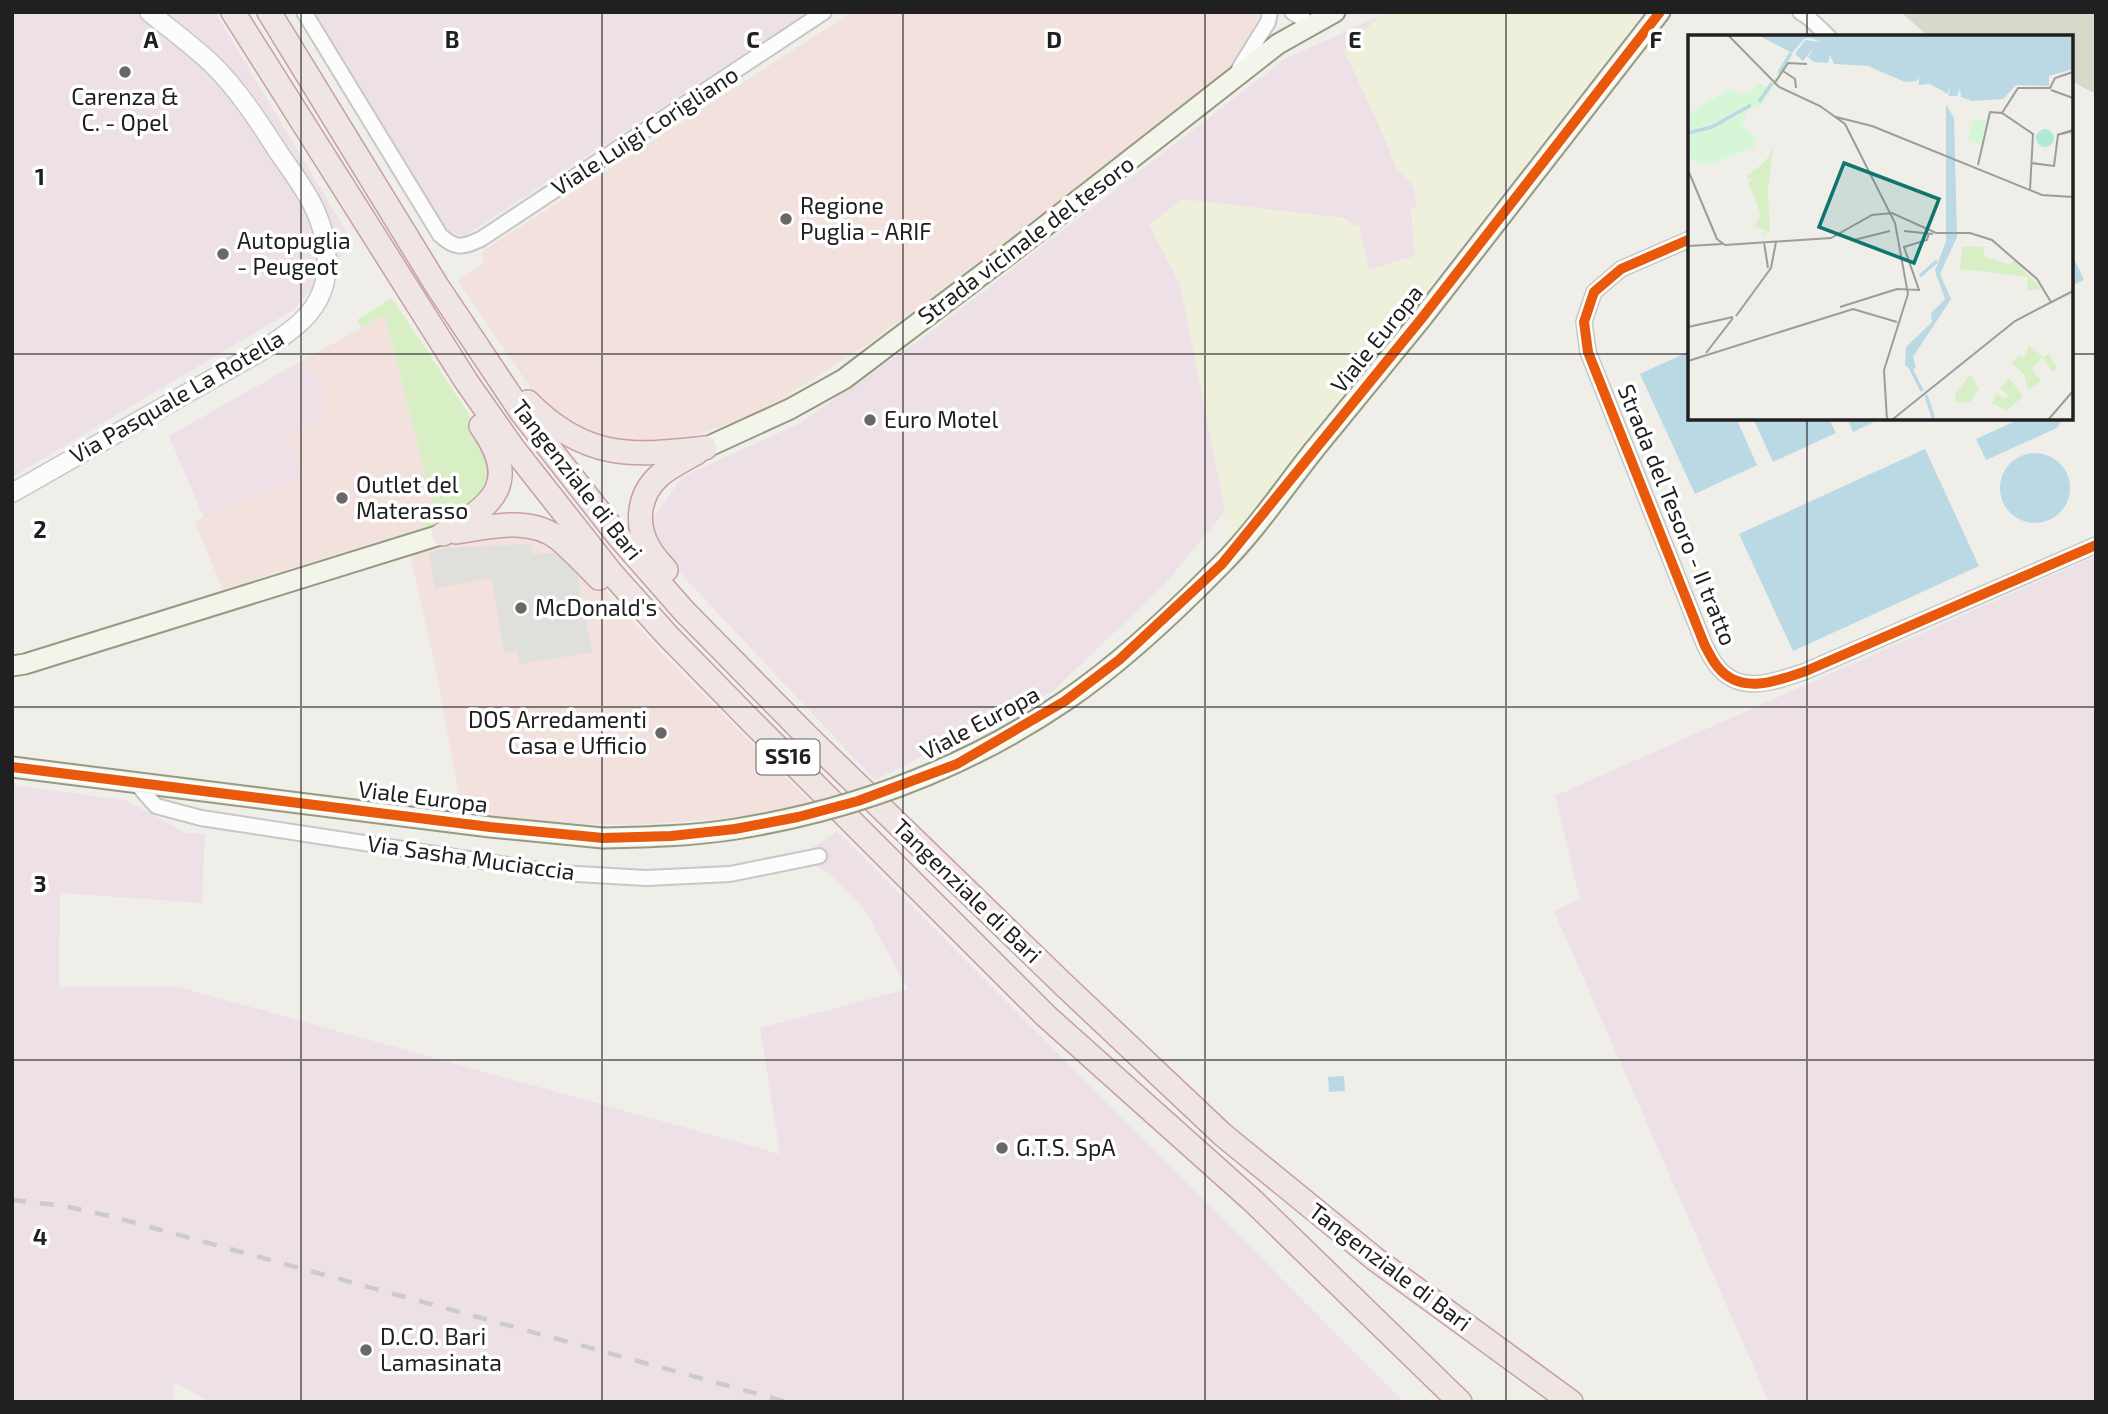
<svg xmlns="http://www.w3.org/2000/svg" width="2108" height="1414" viewBox="0 0 2108 1414" font-family="'Exo 2',sans-serif">
<style>
.commercial{fill:#f2e1dd}
.industrial{fill:#ede1e7}
.construction{fill:#d8d9ca}
.farmland{fill:#eef0db}
.grass{fill:#d8efc5}
.parking{fill:#dfdfdc}
.water{fill:#bad9e5}
.lines{fill:none;stroke-linecap:round;stroke-linejoin:round}
.minor-casing{stroke:#c7c7c5;stroke-width:18}
.tertiary-casing{stroke:#c7c7c5;stroke-width:21}
.secondary-casing{stroke:#969a7f;stroke-width:23}
.trunk-casing{stroke:#c79ea7;stroke-width:26}
.minor{stroke:#fdfcfc;stroke-width:14}
.tertiary{stroke:#fdfcfc;stroke-width:18}
.secondary{stroke:#f3f5eb;stroke-width:19}
.trunk{stroke:#efe6e3;stroke-width:23}
.rail{stroke:#cbcbca;stroke-width:4.5;stroke-dasharray:14 14;stroke-linecap:butt}
.secondary-bridge-casing{stroke:#969a7f;stroke-width:23;stroke-linecap:butt}
.secondary-bridge{stroke:#f3f5eb;stroke-width:19}
.cycleway-casing{stroke:#fff;stroke-width:15}
.cycleway{stroke:#e8590c;stroke-width:10}
.grid{fill:none;stroke:#202020;stroke-width:2;stroke-opacity:0.55}
.poi-dot{fill:#686866;stroke:#fff;stroke-width:2.5}
.labels{text-anchor:middle;stroke-width:7;stroke-linejoin:round;paint-order:stroke}
.shield{fill:#fff;stroke:#636363;stroke-width:2}
.shield-label{font-size:21px;font-weight:bold;fill:#202020}
.poi-label{font-size:23px;fill:#202020;stroke:#fff;text-anchor:start}
.street-label{font-size:23px;fill:#202020;stroke:#fff}
.inset-river{fill:none;stroke:#bad9e5;stroke-width:3.5}
.inset-road{fill:none;stroke:#9c9c99;stroke-width:2}
.view{fill:#0f766e;fill-opacity:0.15;stroke:#0f766e;stroke-width:3.5}
.inset-edge{fill:none;stroke:#202020;stroke-width:3.5}
.grid-label{font-size:23px;text-anchor:middle;font-weight:bold;fill:#202020;stroke:#fff;stroke-width:7;stroke-linejoin:round;paint-order:stroke}
</style>
<rect width="100%" height="100%" fill="#efeee9"/>
<g class="commercial">
<polygon points="852,12 1260,12 1242,56 1210,88 914,310 860,349 778,401 743,419 679,441 634,444 589,434 564,419 530,387 458,281 485,262 482,257 483,251"/>
<polygon points="385,315 435,512 421,519 426,527 223,589 194,521 304,475 287,436 327,392 303,360"/>
<polygon points="483,533 531,534 582,565 659,650 812,804 750,817 631,825 545,822 462,812 437,675 410,554"/>
</g>
<g class="industrial">
<polygon points="12,12 215,12 353,243 293,310 12,477"/>
<polygon points="314,12 808,12 466,235 457,236 448,232"/>
<polygon points="1380,16 1344,50 1383,134 1395,165 1414,187 1417,208 1411,209 1415,256 1369,270 1359,226 1354,226 1344,218 1336,217 1300,213 1150,224 1180,284 1225,511 1163,586 1053,691 875,780 667,559 647,528 682,477 800,423 932,331 1285,59"/>
<polygon points="303,360 327,393 319,399 328,413 287,436 304,475 204,518 169,436"/>
<polygon points="2096,556 2096,1402 1769,1402 1554,911 1580,899 1555,796"/>
<polygon points="12,785 125,800 188,834 205,833 202,903 60,893 59,987 179,987 780,1154 760,1028 908,989 864,909 828,873 816,866 812,849 837,831 1404,1402 211,1402 174,1382 173,1402 12,1402"/>
</g>
<polygon class="construction" points="1901,12 2096,12 2096,94 2071,81 2071,37 1929,37"/>
<polygon class="farmland" points="1396,12 1638,12 1630,29 1231,538 1180,284 1149,225 1182,199 1336,217 1344,218 1354,226 1359,225 1369,270 1415,256 1411,209 1417,207 1414,187 1395,166 1383,134 1344,50 1380,16"/>
<polygon class="grass" points="392,298 489,445 492,485 453,519 426,527 420,519 435,512 385,315 362,327 357,320"/>
<polygon class="parking" points="531,544 532,554 561,553 576,571 592,652 520,664 517,650 505,653 491,578 435,588 429,553 446,548"/>
<g class="water">
<polygon points="2071,252 2084,280 2071,286"/>
<polygon points="1690,351 1690,418 1736,418 1757,465 1695,494 1640,374"/>
<polygon points="1753,418 1829,418 1836,433 1773,462"/>
<polygon points="1847,418 1882,418 1853,432"/>
<polygon points="2022,418 2063,418 2057,428 1986,460 1976,439"/>
<polygon points="1925,449 1979,566 1793,651 1739,534"/>
<circle cx="2035" cy="488" r="35"/>
<polygon points="1344,1076 1345,1091 1329,1092 1328,1077"/>
</g>
<g class="lines">
<g class="minor-casing">
<g id="minor">
<path d="M304,12L440,235C455,249 462,248 481,239L824,12"/>
<polyline points="1292,12 1311,24"/>
<polyline points="1800,12 1808,17 1829,37"/>
<polyline points="1239,69 1268,22 1270,12"/>
<path d="M1690,239L1621,269L1594,292L1584,322L1588,352L1705,646C1709,653 1712,660 1717,666C1740,696 1777,681 1806,671L2096,545"/>
<polyline points="136,783 156,806 201,818 560,873 646,878 730,874 819,856"/>
</g>
</g>
<g class="tertiary-casing">
<path id="tertiary" d="M12,493L263,350C286,334 312,319 322,291C331,267 326,235 316,212C307,191 292,172 279,153C259,122 238,89 211,63C192,45 170,29 149,12"/>
</g>
<g class="secondary-casing">
<g id="secondary">
<polyline points="705,448 790,409 844,379 1017,248 1278,44 1335,12"/>
<polyline points="1314,450 1422,318 1660,12"/>
<polyline points="12,666 25,664 443,534"/>
<polyline points="12,767 490,827 603,838"/>
</g>
</g>
<g class="trunk-casing">
<g id="trunk">
<polyline points="233,12 466,381 513,448 613,575 668,636 751,721 1046,1016 1253,1201 1460,1402"/>
<polyline points="269,12 437,286 522,413 619,537 684,611 806,735 1064,985 1223,1135 1375,1259 1571,1402"/>
<path d="M528,402C584,459 631,457 705,448"/>
<path d="M456,532C489,527 530,516 559,539C573,551 586,565 599,578"/>
<path d="M443,534C494,505 521,483 481,426"/>
<path d="M666,570C660,563 653,556 649,548C635,525 638,495 659,476C669,467 684,460 696,453"/>
</g>
</g>
<use href="#minor" class="minor"/>
<use href="#tertiary" class="tertiary"/>
<use href="#secondary" class="secondary"/>
<use href="#trunk" class="trunk"/>
<polyline class="rail" points="12,1200 64,1206 110,1216 787,1402"/>
<g class="secondary-bridge-casing">
<path id="secondary-bridge" d="M603,838C648,837 692,836 736,829C854,810 966,768 1065,701C1121,663 1173,614 1221,565C1255,531 1284,488 1314,450"/>
</g>
<use href="#secondary-bridge" class="secondary-bridge"/>
<g class="cycleway-casing">
<g id="cycleway">
<path d="M1690,239L1621,269L1594,292L1584,322L1588,352L1705,646C1709,653 1712,660 1717,666C1740,696 1777,681 1806,671L2096,545"/>
<polyline points="12,767 490,827 603,838 671,836 735,829 798,817 858,801 957,764 1065,701 1119,660 1222,564 1422,318 1660,12"/>
</g>
</g>
<use href="#cycleway" class="cycleway"/>
</g>
<path class="grid" d="M301,12V1402M602,12V1402M903,12V1402M1205,12V1402M1506,12V1402M1807,12V37M12,354H1690M2071,354H2096M1807,418V1402M12,707H2096M12,1060H2096"/>
<g class="poi-dot">
<circle cx="125" cy="72" r="7"/>
<circle cx="786" cy="219" r="7"/>
<circle cx="223" cy="254" r="7"/>
<circle cx="870" cy="420" r="7"/>
<circle cx="342" cy="498" r="7"/>
<circle cx="521" cy="608" r="7"/>
<circle cx="661" cy="733" r="7"/>
<circle cx="1002" cy="1148" r="7"/>
<circle cx="366" cy="1350" r="7"/>
</g>
<g class="labels">
<rect class="shield" x="756.5" y="739.5" width="63" height="35" rx="5"/>
<g class="shield-label">
<text x="788" y="764">SS16</text>
</g>
<g class="poi-label">
<text x="125" y="105" text-anchor="middle">Carenza &amp;<tspan x="125" dy="26">C. - Opel</tspan></text>
<text x="800" y="214">Regione<tspan x="800" dy="26">Puglia - ARIF</tspan></text>
<text x="237" y="249">Autopuglia<tspan x="237" dy="26">- Peugeot</tspan></text>
<text x="884" y="428">Euro Motel</text>
<text x="356" y="493">Outlet del<tspan x="356" dy="26">Materasso</tspan></text>
<text x="535" y="616">McDonald's</text>
<text x="647" y="728" text-anchor="end">DOS Arredamenti<tspan x="647" dy="26">Casa e Ufficio</tspan></text>
<text x="1016" y="1156">G.T.S. SpA</text>
<text x="380" y="1345">D.C.O. Bari<tspan x="380" dy="26">Lamasinata</tspan></text>
</g>
<g class="street-label">
<text transform="translate(645 131) rotate(-33)" y="8">Viale Luigi Corigliano</text>
<text transform="translate(1026 240) rotate(-37)" y="8">Strada vicinale del tesoro</text>
<text transform="translate(1377 339) rotate(-51)" y="8">Viale Europa</text>
<text transform="translate(177 397) rotate(-30)" y="8">Via Pasquale La Rotella</text>
<text transform="translate(577 480) rotate(52)" y="8">Tangenziale di Bari</text>
<text transform="translate(1677 515) rotate(68)" y="8">Strada del Tesoro - II tratto</text>
<text transform="translate(980 723) rotate(-28)" y="8">Viale Europa</text>
<text transform="translate(423 797) rotate(7)" y="8">Viale Europa</text>
<text transform="translate(471 858) rotate(8)" y="8">Via Sasha Muciaccia</text>
<text transform="translate(967 891) rotate(44)" y="8">Tangenziale di Bari</text>
<text transform="translate(1390 1267) rotate(37)" y="8">Tangenziale di Bari</text>
</g>
</g>
<g transform="translate(1688 35)">
<rect width="385" height="385" fill="#efeee9"/>
<path d="M85,113L80,156L82,195L74,202L78,195L66,191L73,180L60,147L71,142L60,145L59,141L77,127ZM285,211L296,213V221L322,230L326,225L353,254L339,256L340,242L272,234L274,212ZM341,310L355,322L361,319L369,333L365,337L354,322L344,334L353,346L340,356L336,339L323,328L331,320L336,324ZM282,340L291,354L282,367L268,368L267,359ZM321,343L335,361L319,376L304,368L308,359L318,364L320,360L312,354Z" fill="#d8efc5"/>
<path d="M101,17L81,59L71,73L64,71L58,79L54,91L69,102L66,112L21,130L0,123V79L42,54L52,59L62,58L71,48L81,53ZM285,83L299,86L293,110L280,105Z" fill="#d5f7d7"/>
<path d="M348 103a9 9 0 1 1 18 0a9 9 0 1 1-18 0Z" fill="#b0ead6"/>
<path d="M70,0H385V34L361,41V51L328,50L315,64L284,66L273,62L272,53L269,61H261L262,48L260,59L242,49L231,50V41L229,46L217,47L180,31L146,29L142,20L140,28L126,27L120,22L126,12L115,26L107,19L117,5L133,7L122,3L116,4L104,18ZM258,69L266,83L269,202L252,239L263,264L225,322L228,333L223,335L217,330L218,312L244,287L243,278L257,264L247,236L258,206Z" fill="#bad9e5"/>
<path class="inset-river" d="M91,38L103,18M71,67L84,48M0,98L24,92L63,70M232,241L249,226M221,330L234,356M238,360L246,385"/>
<path class="inset-road" d="M40,0L91,52L132,71L157,89L207,188L220,259L196,335L199,385M95,36L107,44L108,53M86,49L100,28L119,29M363,55L385,63M314,78L330,53H362L367,43L385,37M148,82L184,91M184,91L354,160L385,162M385,95L369,100L385,96M343,128L366,131L370,100M290,130L302,77L314,78L345,99L342,155M0,135L29,204L37,210L143,203L184,180L204,178L248,198H282L304,205L349,244L363,267M216,196L245,199M150,200L166,205L202,196M76,207L80,233M0,211L34,209M83,233L88,207M152,272L209,254L231,255L216,212L239,205L241,198M48,281L83,233M0,292L45,282M18,318L45,283M0,326L165,274L209,287M205,384L327,286L385,256M360,385L385,356"/>
<path class="view" d="M156,128L251,164L226,228L131,192Z"/>
<rect width="385" height="385" class="inset-edge"/>
</g>
<g class="grid-label">
<text x="151" y="48">A</text>
<text x="452" y="48">B</text>
<text x="753" y="48">C</text>
<text x="1054" y="48">D</text>
<text x="1355" y="48">E</text>
<text x="1656" y="48">F</text>
<text x="40" y="185">1</text>
<text x="40" y="538">2</text>
<text x="40" y="892">3</text>
<text x="40" y="1245">4</text>
</g>
<rect width="2108" height="1414" fill="none" stroke="#202020" stroke-width="28"/>
</svg>
